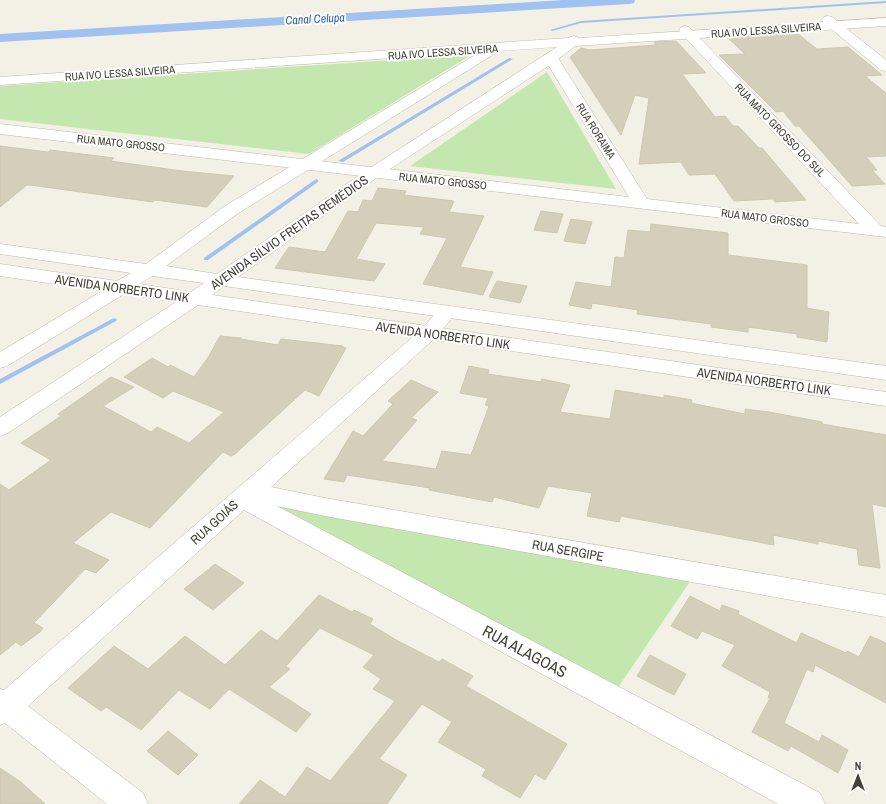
<svg xmlns="http://www.w3.org/2000/svg" width="886" height="804" viewBox="0 0 886 804" font-family="'Archivo Narrow',sans-serif">
<style>
.green{fill:#c3e7ae}
.lines{fill:none;stroke-linecap:round;stroke-linejoin:round}
.stream{fill:#a1c1f0;fill-rule:evenodd}
.canal{fill:#a1c1f0;fill-rule:evenodd}
.building{fill:#d4cfbb;stroke:#cfc8ae}
.minor-casing{stroke:#bebaa8;stroke-width:1}
.tertiary-casing{stroke:#bebaa8;stroke-width:1}
.minor{fill:#fff;fill-rule:evenodd}
.tertiary{fill:#fff;fill-rule:evenodd}
.labels{text-anchor:middle;stroke-width:4;stroke-linejoin:round;paint-order:stroke}
.far-street-label{font-size:11px;fill:#454235;stroke:#fff}
.far-water-label{font-size:12px;font-style:italic;fill:#2e62b1;stroke:#fff}
.street-label{font-size:13px;fill:#454235;stroke:#fff}
.near-street-label{font-size:16px;fill:#454235;stroke:#fff}
</style>
<rect width="100%" height="100%" fill="#f3f1e5"/>
<g class="green">
<polygon points="471,55 309,154 0,119 0,86"/>
<polygon points="547,72 616,189 410,166"/>
<polygon points="264,504 323,512 693,577 615,692"/>
</g>
<g class="lines">
<g class="stream">
<polygon points="886,1 886,3 581,23 552,31 550,30 581,21"/>
<polygon points="509,58 513,59 343,162 338,161"/>
<polygon points="316,179 318,180 318,182 208,260 204,260 204,258"/>
<polygon points="114,318 116,319 117,320 116,321 0,384 0,379"/>
</g>
<polygon class="canal" points="564,0 635,0 634,3 629,4 0,42 0,34"/>
</g>
<g class="building">
<polygon points="797,33 817,49 848,47 882,75 865,76 886,93 886,156 866,157 877,170 872,170 885,184 852,186 799,126 795,126 783,111 776,112 719,55 745,54 728,38"/>
<polygon points="676,41 706,73 682,74 715,117 725,116 733,126 738,126 759,148 762,148 806,200 775,202 773,199 734,201 715,174 689,175 681,162 639,164 649,98 635,95 621,135 570,57 581,48 590,50 656,45 654,42"/>
<polygon points="0,146 48,152 50,150 114,158 111,161 182,171 234,176 207,207 155,200 153,202 30,185 27,185 0,207"/>
<polygon points="378,188 406,191 404,195 454,201 449,212 484,216 460,267 493,272 483,295 423,284 447,238 420,234 424,227 376,223 356,259 385,264 374,281 275,268 289,247 325,252 348,211 358,212 363,200 372,201"/>
<polygon points="541,211 563,214 557,233 534,230"/>
<polygon points="571,219 592,222 585,244 564,241"/>
<polygon points="651,224 728,233 728,255 807,265 807,308 829,312 827,342 797,337 797,334 748,327 748,332 711,327 711,324 637,314 638,310 592,303 591,309 569,305 576,282 611,287 615,257 624,258 628,230 650,232"/>
<polygon points="497,281 527,286 520,303 489,297"/>
<polygon points="220,336 241,338 241,339 278,345 281,339 343,346 343,347 346,348 319,396 305,390 235,454 231,456 223,452 150,528 111,512 73,543 109,560 96,573 85,569 34,623 43,628 40,632 21,646 16,642 0,655 0,484 9,490 51,460 21,443 61,416 58,414 111,377 134,387 103,406 151,432 157,427 189,443 224,412 173,391 163,398 124,377 152,358 168,367 170,365 194,377 209,356"/>
<polygon points="469,366 489,370 488,374 541,382 542,379 570,385 560,412 610,419 615,390 664,398 664,395 692,400 691,403 745,414 745,409 769,412 822,422 822,424 886,435 886,507 872,504 880,568 859,565 857,549 818,541 818,544 773,535 774,545 621,516 619,522 587,516 592,493 548,486 539,508 494,497 492,502 429,490 430,488 347,475 344,482 324,479 353,431 363,436 393,404 388,401 411,380 438,392 411,418 417,420 382,461 436,469 442,451 471,455 489,406 485,405 488,398 460,393"/>
<polygon points="215,564 244,583 213,610 184,589"/>
<polygon points="319,595 352,612 354,610 373,619 370,624 396,640 439,662 442,659 473,676 466,686 567,744 545,780 535,774 520,798 482,776 486,769 438,742 452,722 422,704 379,759 407,775 387,804 239,804 260,780 285,797 307,767 330,781 395,701 373,689 381,679 363,667 374,655 320,628 286,666 290,669 269,687 311,714 296,732 229,689 210,709 179,690 141,730 106,707 101,711 68,688 114,646 148,669 185,636 225,665 261,630 277,641"/>
<polygon points="690,596 720,611 722,605 739,611 738,614 797,643 801,633 846,653 847,651 859,657 870,636 886,643 886,703 815,665 813,672 807,669 784,723 819,742 822,735 848,750 838,773 791,746 788,751 752,732 770,698 768,698 770,692 722,666 735,645 702,631 697,639 671,626"/>
<polygon points="650,655 686,674 674,695 637,676"/>
<polygon points="168,731 198,755 178,775 147,751"/>
<polygon points="0,768 22,783 45,804 0,804"/>
</g>
<g class="lines">
<g class="minor-casing">
<g id="minor">
<polygon points="828,16 832,17 886,60 886,71 881,70 824,23 822,20 824,17"/>
<polygon points="685,26 689,27 881,226 886,227 886,237 0,134 0,124 629,197 544,58 546,55 556,55 558,58 647,199 859,224 681,33 679,30 681,27"/>
<polygon points="447,306 454,308 457,312 436,337 271,487 325,498 886,595 886,617 325,516 277,506 820,793 825,804 778,804 244,510 28,706 143,793 148,804 107,804 5,723 0,725 0,689 4,690 422,329 440,308"/>
</g>
</g>
<g class="tertiary-casing">
<path id="tertiary" d="M886,18V26L575,46L556,61L379,176L238,277L886,366V380L224,286L212,295L886,392V406L198,305L8,433L0,436V417L176,302L124,294L7,366L0,368V352L102,291L0,276V264L117,281L131,273L0,254V244L146,264L225,206L480,52L0,85V77L568,38L574,36L579,38ZM557,47L367,170L217,274L166,266L237,214L499,51ZM152,276L204,283L191,292L139,284Z"/>
</g>
<use href="#minor" class="minor"/>
<use href="#tertiary" class="tertiary"/>
</g>
<g class="labels">
<g class="far-street-label">
<text transform="translate(766 30) rotate(-4)" y="4">RUA IVO LESSA SILVEIRA</text>
<text transform="translate(443 52) rotate(-4)" y="4">RUA IVO LESSA SILVEIRA</text>
<text transform="translate(120 73) rotate(-4)" y="4">RUA IVO LESSA SILVEIRA</text>
<text transform="translate(780 130) rotate(46)" y="4">RUA MATO GROSSO DO SUL</text>
<text transform="translate(596 131) rotate(58)" y="4">RUA RORAIMA</text>
<text transform="translate(121 143) rotate(6)" y="4">RUA MATO GROSSO</text>
<text transform="translate(443 181) rotate(6)" y="4">RUA MATO GROSSO</text>
<text transform="translate(765 218) rotate(7)" y="4">RUA MATO GROSSO</text>
</g>
<g class="far-water-label">
<text transform="translate(315 19) rotate(-3)" y="4">Canal Celupa</text>
</g>
<g class="street-label">
<text transform="translate(289 232) rotate(-35)" y="5">AVENIDA SÍLVIO FREITAS REMÉDIOS</text>
<text transform="translate(122 288) rotate(8)" y="5">AVENIDA NORBERTO LINK</text>
<text transform="translate(443 335) rotate(8)" y="5">AVENIDA NORBERTO LINK</text>
<text transform="translate(764 381) rotate(8)" y="5">AVENIDA NORBERTO LINK</text>
<text transform="translate(214 522) rotate(-42)" y="5">RUA GOIÁS</text>
<text transform="translate(568 550) rotate(10)" y="5">RUA SERGIPE</text>
</g>
<g class="near-street-label">
<text transform="translate(525 651) rotate(28)" y="6">RUA ALAGOAS</text>
</g>
</g>
<g transform="translate(858 776)" stroke="#ffffff" stroke-width="3" paint-order="stroke">
<path d="M0-3L7 15L0 10L-7 15Z" fill="#454235"/>
<text y="-6" font-size="11" font-weight="bold" text-anchor="middle" fill="#454235">N</text>
</g>
</svg>
